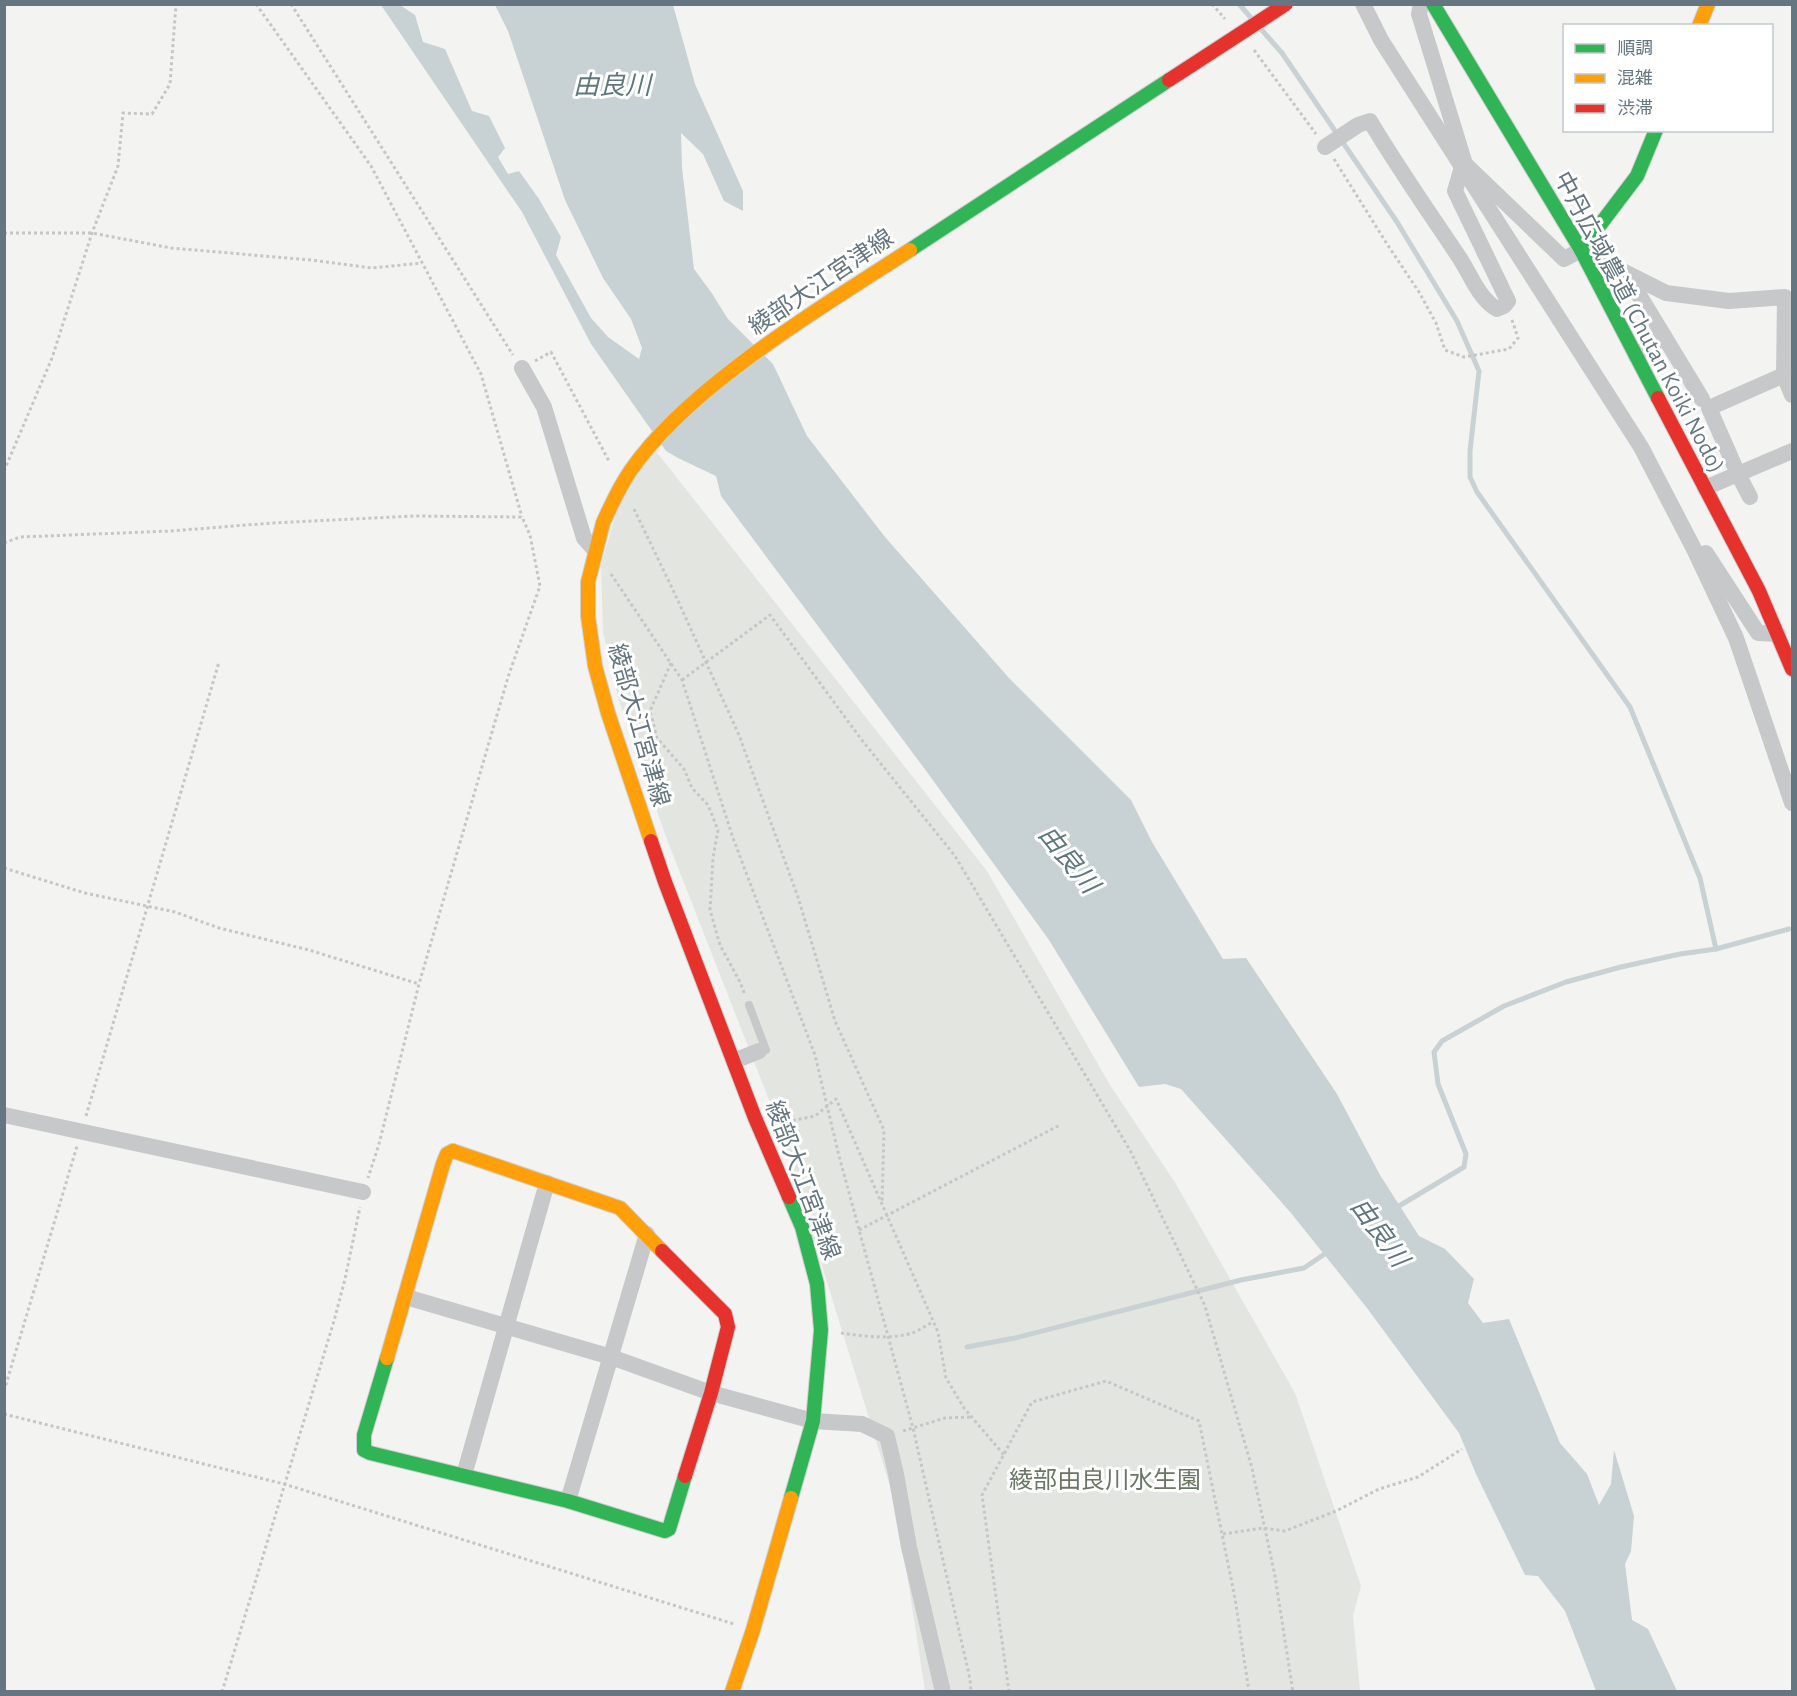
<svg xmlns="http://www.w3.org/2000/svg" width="1797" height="1696" viewBox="0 0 1797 1696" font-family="'Alegreya Sans','Noto Sans JP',sans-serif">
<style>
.green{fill:#e3e6e0}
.water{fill:#c8d1d3}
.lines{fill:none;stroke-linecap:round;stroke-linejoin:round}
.stream{stroke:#c8d1d3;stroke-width:5}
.fast-casing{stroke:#cfcfd0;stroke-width:16}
.slow-casing{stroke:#cfcfd0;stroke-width:16}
.jam-casing{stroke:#cfcfd0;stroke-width:16}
.path{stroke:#c5c6c7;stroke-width:3;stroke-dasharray:3 3;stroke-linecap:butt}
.lane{stroke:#c7c8c9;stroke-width:8}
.street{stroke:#c7c8c9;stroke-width:16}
.fast{stroke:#30b455;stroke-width:14}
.slow{stroke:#ff9f0a;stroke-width:14}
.jam{stroke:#e5322d;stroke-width:14}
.fast-bridge-casing{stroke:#cfd0d0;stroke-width:16;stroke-linecap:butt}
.slow-bridge-casing{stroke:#cfd0d0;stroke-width:16;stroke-linecap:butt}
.jam-bridge-casing{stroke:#cfd0d0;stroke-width:16;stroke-linecap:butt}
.fast-bridge{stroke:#30b455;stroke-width:14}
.slow-bridge{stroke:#ff9f0a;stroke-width:14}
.jam-bridge{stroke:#e5322d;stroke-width:14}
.labels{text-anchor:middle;stroke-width:6;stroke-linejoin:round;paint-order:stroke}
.street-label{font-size:24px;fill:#657680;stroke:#fff}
.park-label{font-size:24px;fill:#697763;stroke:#fff}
.water-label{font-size:26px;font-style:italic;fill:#60777d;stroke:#fff}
</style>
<rect width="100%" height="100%" fill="#f3f3f2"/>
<polygon class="green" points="655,450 987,871 1110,1085 1176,1184 1295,1393 1361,1586 1353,1616 1360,1691 925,1691 897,1509 778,1123 666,837 618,698 603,632 601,565 620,500"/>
<polygon class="water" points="381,5 400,5 415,15 423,42 445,49 472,111 489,116 505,148 498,157 508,174 519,171 539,199 561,237 556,255 591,318 608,337 639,359 642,348 631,319 603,278 565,200 508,31 495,5 673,5 695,84 743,191 743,211 724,201 703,154 681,133 682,168 694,269 711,292 728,319 773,364 807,436 885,537 1009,678 1131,800 1152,842 1223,959 1246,958 1337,1094 1380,1175 1419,1236 1445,1249 1474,1279 1468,1303 1483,1323 1509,1319 1560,1443 1587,1474 1599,1505 1611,1484 1614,1450 1634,1516 1631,1551 1625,1564 1632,1620 1648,1629 1677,1691 1596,1691 1565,1611 1538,1576 1525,1575 1476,1474 1459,1433 1367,1308 1291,1213 1181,1089 1165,1084 1139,1087 1049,940 924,768 721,496 716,476 678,458 666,451 591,344 522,212"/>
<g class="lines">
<g class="stream">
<polyline points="1239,4 1252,19"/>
<polyline points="1260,28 1282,53 1397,222 1457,321 1479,371 1470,451 1470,477 1477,492 1630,707 1700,878 1716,949"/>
<polyline points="1394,1209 1464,1167 1466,1154 1438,1084 1434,1052 1442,1041 1504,1006 1566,982 1621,967 1680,954 1716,949 1789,929"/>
<polyline points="967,1347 1015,1338 1241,1280 1304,1268 1329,1251"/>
</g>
<g class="fast-casing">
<g id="fast">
<polyline points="1433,4 1581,250 1658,398"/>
<polyline points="1581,250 1637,176 1656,130"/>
<polyline points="789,1197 802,1227 817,1284 821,1330 813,1421 791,1498"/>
<polyline points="387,1358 364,1435 364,1450 370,1453 568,1501 665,1531 669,1529 685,1476"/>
</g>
</g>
<g class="slow-casing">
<g id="slow">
<polyline points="1699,26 1708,4"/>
<polyline points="603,523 588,582 588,616 595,666 608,713 651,841"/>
<polyline points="453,1151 620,1208 662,1251"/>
<polyline points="387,1358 443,1164 447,1154 453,1151"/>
<polyline points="732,1692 753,1630 791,1498"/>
</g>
</g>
<g class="jam-casing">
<g id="jam">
<polyline points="1658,398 1759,591 1792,669"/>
<polyline points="651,841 665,882 755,1118 789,1197"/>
<polyline points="662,1251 725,1314 728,1327 711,1393 685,1476"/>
</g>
</g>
<g class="path">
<polyline points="256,4 371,166 481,374 522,517"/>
<polyline points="291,4 513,355"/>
<polyline points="1212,4 1225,19"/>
<polyline points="1254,50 1316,134"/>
<polyline points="1334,159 1387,244 1419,292 1436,323 1445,350 1464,357 1509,349 1518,338 1512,320"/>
<polyline points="4,233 92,233 171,248 311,260 372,268 422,263"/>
<polyline points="535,361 551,352 610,463"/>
<polyline points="4,471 52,358 92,233 118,166 123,113 152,114 170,84 176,4"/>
<polyline points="634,509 674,592 739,735 798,897 835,1021 884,1130 882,1204"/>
<polyline points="4,543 20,537 171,531 272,523 414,516 522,517 530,535 540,586 508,677 419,984 379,1144 368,1178"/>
<polyline points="611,574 682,680 733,838 815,1055 839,1156 913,1428 970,1679 971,1692"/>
<polyline points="671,663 650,711 657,738 684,769 692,788 708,805 718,830 713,858 710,910 720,945 740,982 745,995"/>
<polyline points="682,680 770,615 861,739 955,856 1131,1152 1205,1306 1252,1468 1275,1576 1293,1692"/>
<polyline points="4,868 85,893 175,912 219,928 309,950 419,984"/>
<polyline points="86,1116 219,662"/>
<polyline points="781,1123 815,1116 836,1099 938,1332 946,1378 964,1408 1004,1455"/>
<polyline points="859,1230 1060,1125"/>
<path d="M841,1333C862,1336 890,1340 912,1333C919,1331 926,1325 933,1322"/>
<polyline points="4,1391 77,1146"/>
<polyline points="4,1414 284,1484 734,1624"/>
<polyline points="903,1431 945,1418 971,1417"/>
<polyline points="1223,1534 1263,1528 1285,1531 1336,1511 1379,1489 1418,1477 1462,1449"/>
<polyline points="222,1692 334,1321 345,1279 360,1207"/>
<polyline points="1009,1692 982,1495 1032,1402 1106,1381 1199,1421 1235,1598 1249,1692"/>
</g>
<polyline class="lane" points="749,1005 766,1050 762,1051"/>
<g class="street">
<polyline points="1363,4 1381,40 1641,447 1694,549 1736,638 1792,803"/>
<polyline points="1421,4 1419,14 1465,164 1564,259 1581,250 1666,293 1729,301 1785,297 1784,375"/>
<path d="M1325,147L1358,125L1370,121C1398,168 1429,212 1459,257C1471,275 1479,299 1497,309L1504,306L1508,301L1455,191L1462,167L1465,164"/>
<polyline points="1635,278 1639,295 1702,399"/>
<polyline points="1636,356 1664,336"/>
<polyline points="522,368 544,407 584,538 595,550"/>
<polyline points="1705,488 1792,451"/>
<polyline points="1750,497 1738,474 1709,408 1784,375 1792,395"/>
<polyline points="1706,553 1758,633 1778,634"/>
<polyline points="734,1061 759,1051"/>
<polyline points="4,1115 363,1192"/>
<polyline points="406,1297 611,1357 711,1393 813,1421 862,1424 887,1436 896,1474 909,1547 943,1692"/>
<polyline points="464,1475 547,1183"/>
<polyline points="568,1501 647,1234"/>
</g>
<use href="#fast" class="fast"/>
<use href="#slow" class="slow"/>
<use href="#jam" class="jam"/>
<g class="fast-bridge-casing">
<polyline id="fast-bridge" points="910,250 1169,80"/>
</g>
<g class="slow-bridge-casing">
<path id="slow-bridge" d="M603,523C611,505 619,487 631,470C659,430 697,397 735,368C791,325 851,288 910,250"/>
</g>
<g class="jam-bridge-casing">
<polyline id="jam-bridge" points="1169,80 1286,4"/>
</g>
<use href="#fast-bridge" class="fast-bridge"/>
<use href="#slow-bridge" class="slow-bridge"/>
<use href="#jam-bridge" class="jam-bridge"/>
</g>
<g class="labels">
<g class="street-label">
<text transform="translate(821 282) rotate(-34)" y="8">綾部大江宮津線</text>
<text transform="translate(1640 322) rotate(62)" y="8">中丹広域農道 (Chutan Koiki Nodo)</text>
<text transform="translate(639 725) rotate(74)" y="8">綾部大江宮津線</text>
<text transform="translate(803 1180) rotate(69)" y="8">綾部大江宮津線</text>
</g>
<g class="park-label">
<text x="1105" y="1488">綾部由良川水生園</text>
</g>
<g class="water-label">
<text x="612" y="94">由良川</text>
<text transform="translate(1069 859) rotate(51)" y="9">由良川</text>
<text transform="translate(1380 1232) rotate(54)" y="9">由良川</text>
</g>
</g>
<rect width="1797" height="1696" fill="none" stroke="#657680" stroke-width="12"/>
<rect x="1563" y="24" width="210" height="108" fill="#ffffff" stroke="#c1c8cc" stroke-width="1.5"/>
<rect x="1575" y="44" width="30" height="9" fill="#30b455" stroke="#c1c8cc" stroke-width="1.5"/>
<text x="1617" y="54" font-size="18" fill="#657680">順調</text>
<rect x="1575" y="74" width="30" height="9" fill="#ff9f0a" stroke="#c1c8cc" stroke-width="1.5"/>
<text x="1617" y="84" font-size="18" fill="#657680">混雑</text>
<rect x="1575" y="104" width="30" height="9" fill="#e5322d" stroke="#c1c8cc" stroke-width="1.5"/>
<text x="1617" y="114" font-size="18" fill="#657680">渋滞</text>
</svg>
